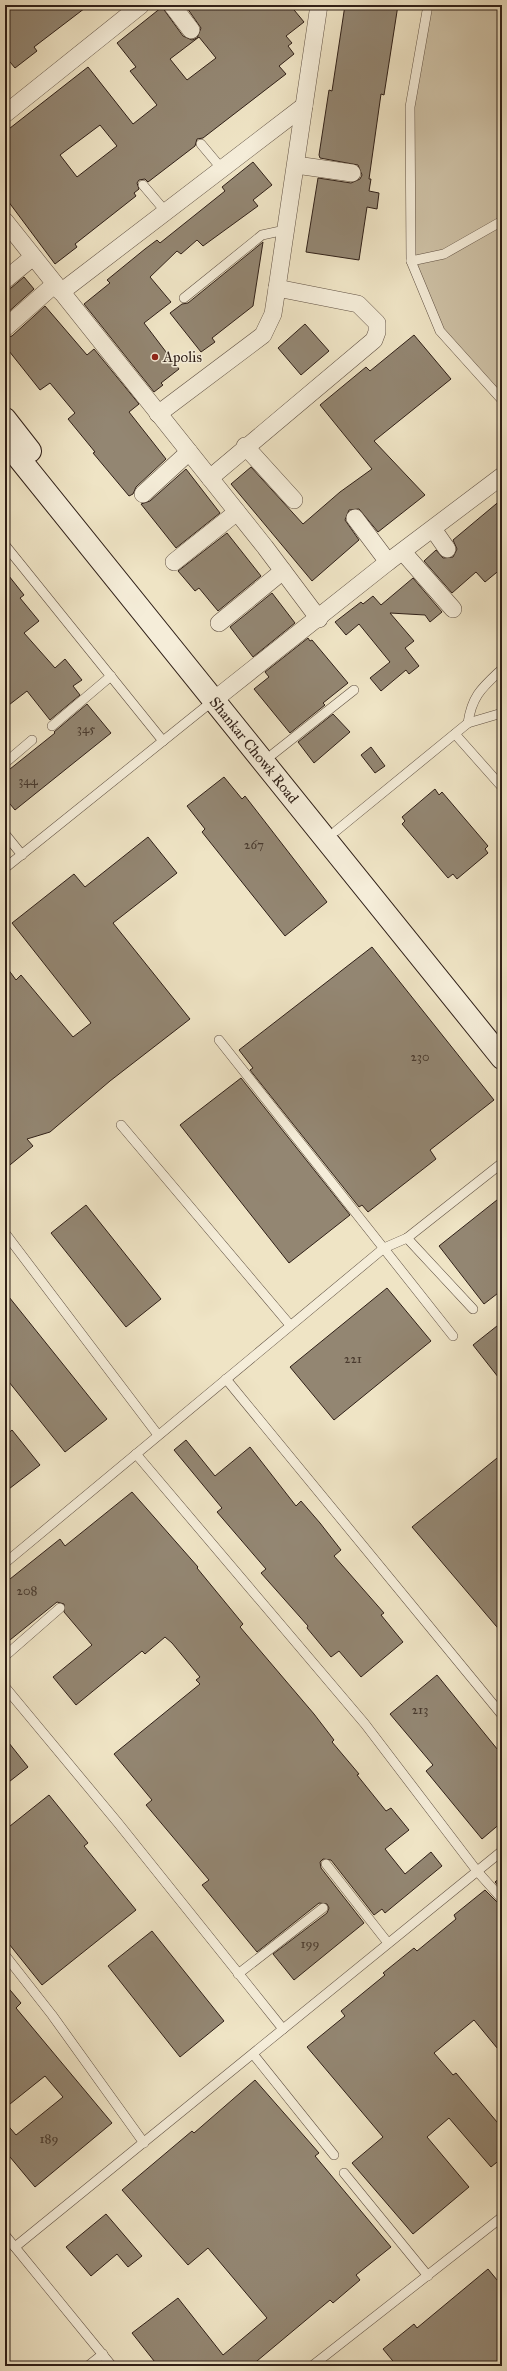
<svg xmlns="http://www.w3.org/2000/svg" width="507" height="2371" viewBox="0 0 507 2371" font-family="'IM FELL Great Primer',serif">
<style>
.green{fill:#cfc3a8;stroke:#807260}
.building{fill:#938672;stroke:#302018;fill-rule:evenodd}
.lines{fill:none;stroke-linecap:round;stroke-linejoin:round}
.service-casing{stroke:#605143;stroke-width:10}
.minor-casing{stroke:#605143;stroke-width:18}
.secondary-casing{stroke:#302018;stroke-width:24}
.service{stroke:#f5edd9;stroke-width:9}
.minor{stroke:#f5edd9;stroke-width:17}
.secondary{stroke:#f5edd9;stroke-width:22}
.poi-dot{fill:#8f2418;stroke:#f5edd9;stroke-width:1.5}
.labels{text-anchor:middle;stroke-width:3;stroke-linejoin:round;paint-order:stroke}
.number-label{font-size:13px;fill:#493a2e}
.poi-label{font-size:15px;fill:#302018;stroke:#f5edd9;text-anchor:start}
.street-label{font-size:15px;fill:#302018;stroke:#f5edd9}
</style>
<rect width="100%" height="100%" fill="#efe4c5"/>
<filter id="stains"><feTurbulence type="fractalNoise" baseFrequency=".005" numOctaves="4"/><feColorMatrix values="0 0 0 0 .2 0 0 0 0 .09 0 0 0 0 .02 0 0 0 .5 -.17"/></filter>
<radialGradient id="worn" r=".72"><stop offset=".6" stop-color="#630" stop-opacity="0"/><stop offset="1" stop-color="#630" stop-opacity=".3"/></radialGradient>
<polygon class="green" points="428,5 502,5 502,400 440,331 411,261 410,107"/>
<g class="building">
<polygon points="5,5 89,5 34,47 37,51 15,68 5,56"/>
<path d="M185,5H290L304,22L286,36L292,43L288,46L294,54L279,66L286,74L203,138L197,139L195,146L148,182L145,179L139,180L137,183L139,189L134,193L136,196L75,244L77,247L55,264L5,197V132L88,67L133,124L157,105L130,71L136,67L117,43L162,7L183,36L192,40L197,38L201,28ZM199,37L216,58L187,80L170,59ZM100,125L117,146L77,177L60,155Z"/>
<polygon points="345,5 398,5 384,95 381,94 369,179 371,179 369,191 379,193 377,209 367,207 359,260 306,252 318,178 351,183 360,179 362,175 358,165 320,158 319,155 329,90 332,91"/>
<polygon points="253,162 272,185 253,200 258,206 203,246 197,240 181,254 177,251 150,277 171,302 144,323 179,369 161,383 163,385 154,392 84,304 110,283 107,280 145,249 157,240 160,243 225,191 222,187"/>
<polygon points="263,242 253,306 212,338 215,342 201,352 170,313 182,304 188,303"/>
<polygon points="24,277 34,289 5,315 5,290 11,288"/>
<polygon points="45,306 87,355 94,349 139,404 129,412 166,459 136,487 133,494 129,496 93,453 95,452 68,419 75,413 50,383 40,390 5,346 5,338 12,336"/>
<polygon points="305,324 329,351 301,375 278,348"/>
<polygon points="414,335 451,379 374,441 425,495 378,532 359,509 349,510 345,520 359,540 312,581 231,484 251,467 303,524 340,492 372,469 320,405 366,367 370,371"/>
<polygon points="186,469 220,513 176,548 141,504 150,501"/>
<polygon points="502,499 502,568 485,582 476,572 452,593 424,561 436,550 443,558 453,557 457,549 453,540"/>
<polygon points="227,533 261,576 218,611 199,588 195,591 178,571"/>
<polygon points="5,571 24,595 20,598 39,621 24,633 55,668 65,659 82,680 73,686 80,695 50,720 27,691 5,708"/>
<polygon points="413,578 442,612 430,622 425,615 390,613 414,641 405,648 419,666 409,674 406,670 381,691 370,678 390,662 359,624 346,635 335,622 361,602 363,604 373,596 381,605"/>
<polygon points="272,593 295,623 253,657 230,627"/>
<polygon points="308,638 310,641 312,640 348,683 323,703 325,705 290,733 254,689 269,677 265,672"/>
<polygon points="87,704 111,733 15,810 5,798 5,773 55,733 54,732"/>
<polygon points="333,714 350,732 314,763 298,742"/>
<polygon points="371,747 385,766 375,773 361,755"/>
<polygon points="224,777 242,799 245,796 327,902 285,936 202,832 205,829 187,806"/>
<polygon points="435,789 439,795 442,792 488,846 485,849 488,853 457,879 453,874 448,878 402,824 405,821 402,817"/>
<polygon points="148,837 177,873 113,923 190,1019 110,1081 50,1132 27,1139 33,1146 5,1169 5,965 16,980 21,975 73,1037 91,1023 12,923 74,874 85,887"/>
<polygon points="372,947 494,1100 430,1150 436,1159 368,1212 362,1205 359,1207 250,1070 253,1068 239,1050"/>
<polygon points="241,1078 350,1215 289,1263 180,1125"/>
<polygon points="502,1196 502,1290 484,1304 439,1246"/>
<polygon points="86,1205 161,1299 126,1327 51,1233"/>
<polygon points="387,1288 431,1341 334,1420 290,1367"/>
<polygon points="5,1292 107,1419 65,1452 5,1377"/>
<polygon points="502,1322 502,1382 473,1345"/>
<polygon points="12,1430 40,1465 5,1492 5,1436"/>
<polygon points="186,1440 215,1476 250,1447 296,1506 301,1501 320,1523 341,1550 334,1556 384,1613 381,1615 403,1642 361,1677 339,1651 331,1657 307,1628 308,1626 261,1573 266,1569 217,1512 222,1508 174,1450"/>
<polygon points="502,1454 502,1633 412,1527"/>
<polygon points="132,1492 198,1567 197,1568 243,1624 240,1627 314,1714 334,1740 332,1742 359,1774 357,1775 386,1811 391,1808 409,1830 385,1849 405,1874 431,1852 442,1866 385,1913 382,1909 374,1915 331,1860 323,1859 320,1862 321,1868 364,1923 294,1980 273,1954 327,1913 329,1908 327,1904 319,1903 257,1952 202,1885 209,1880 146,1805 152,1800 114,1754 200,1684 196,1680 200,1677 172,1643 165,1637 145,1654 142,1651 76,1705 53,1677 92,1645 64,1612 64,1604 57,1602 5,1644 5,1583 60,1539 65,1546"/>
<polygon points="437,1675 502,1755 502,1822 482,1839 426,1771 433,1765 390,1714"/>
<polygon points="5,1738 28,1767 5,1785"/>
<polygon points="49,1795 88,1843 84,1846 136,1910 42,1985 5,1939 5,1830"/>
<polygon points="502,1876 502,1890 495,1882"/>
<polygon points="485,1890 498,1903 502,1905 502,2054 474,2020 434,2053 453,2075 456,2073 502,2128 502,2158 491,2167 449,2118 427,2137 469,2187 413,2234 352,2163 383,2137 307,2047 345,2016 341,2011 385,1975 383,1973 414,1948 417,1951 456,1919 454,1915"/>
<polygon points="152,1931 224,2021 180,2057 108,1966"/>
<polygon points="5,1984 21,2003 16,2008 112,2123 35,2187 5,2151 5,2122 16,2135 63,2097 45,2076 5,2108"/>
<polygon points="255,2080 319,2153 315,2156 391,2247 356,2275 360,2280 333,2303 330,2300 251,2366 158,2366 132,2333 178,2298 223,2355 267,2318 208,2248 188,2265 122,2190 192,2131 194,2133"/>
<polygon points="106,2214 142,2256 128,2267 117,2254 91,2276 66,2247"/>
<polygon points="488,2269 502,2286 502,2366 397,2366 383,2349 414,2324 417,2328"/>
</g>
<g class="lines">
<g class="service-casing">
<g id="service">
<polyline points="428,5 410,107 411,261 440,331 502,400"/>
<polyline points="201,144 222,169"/>
<polyline points="143,185 166,212"/>
<polyline points="411,261 444,254 502,221"/>
<polyline points="184,298 262,235 285,230"/>
<polyline points="5,545 163,741"/>
<path d="M468,723C472,695 483,687 502,669"/>
<polyline points="52,726 111,676"/>
<polyline points="455,734 502,787"/>
<polyline points="273,754 354,690"/>
<polyline points="5,763 32,740"/>
<polyline points="336,831 468,723 502,713"/>
<polyline points="5,834 22,855"/>
<polyline points="5,868 214,700"/>
<polyline points="219,1040 453,1336"/>
<polyline points="121,1125 290,1325"/>
<polyline points="5,1233 158,1435"/>
<polyline points="407,1238 473,1309"/>
<polyline points="226,1379 502,1715"/>
<polyline points="136,1454 365,1724 477,1871 502,1899"/>
<polyline points="5,1563 384,1248 407,1238 502,1163"/>
<polyline points="5,1656 60,1608"/>
<polyline points="5,1687 118,1823 283,2029"/>
<polyline points="326,1864 388,1943"/>
<polyline points="5,1955 52,2015 144,2143"/>
<polyline points="238,1974 323,1908"/>
<polyline points="253,2054 334,2155"/>
<polyline points="344,2173 428,2276"/>
<polyline points="5,2235 112,2366"/>
<polyline points="15,2247 502,1851"/>
<polyline points="88,2366 103,2354"/>
<polyline points="312,2366 502,2217"/>
</g>
</g>
<g class="minor-casing">
<g id="minor">
<polyline points="172,5 191,30"/>
<polyline points="5,114 141,5"/>
<polyline points="296,165 352,173"/>
<polyline points="5,221 265,547 319,619"/>
<polyline points="5,280 33,257"/>
<polyline points="61,292 304,106"/>
<polyline points="5,328 55,284"/>
<polyline points="158,414 263,335 273,314 277,288 319,5"/>
<polyline points="245,446 294,500"/>
<polyline points="210,478 374,340 377,332 377,323 358,304 277,288"/>
<polyline points="143,494 189,452"/>
<polyline points="355,518 388,562"/>
<polyline points="433,529 447,549"/>
<polyline points="403,552 453,609"/>
<polyline points="174,562 237,512"/>
<polyline points="219,623 283,571"/>
<polyline points="214,700 388,562 502,476"/>
</g>
</g>
<g class="secondary-casing">
<g id="secondary">
<polyline points="5,419 30,451"/>
<polyline points="5,441 502,1058"/>
</g>
</g>
<use href="#service" class="service"/>
<use href="#minor" class="minor"/>
<use href="#secondary" class="secondary"/>
</g>
<circle class="poi-dot" cx="155" cy="357" r="4"/>
<g class="labels">
<g class="number-label">
<text x="86" y="733">345</text>
<text x="28" y="785">344</text>
<text x="254" y="849">267</text>
<text x="420" y="1061">230</text>
<text x="353" y="1363">221</text>
<text x="27" y="1595">208</text>
<text x="420" y="1714">213</text>
<text x="310" y="1948">199</text>
<text x="49" y="2143">189</text>
</g>
<g class="poi-label">
<text x="163" y="362">Apolis</text>
</g>
<g class="street-label">
<text transform="translate(254 750) rotate(51)" y="5">Shankar Chowk Road</text>
</g>
</g>
<rect width="507" height="2371" fill="none" stroke="#efe4c5" stroke-width="20"/>
<rect x="6" y="6" width="495" height="2359" fill="none" stroke="#302018" stroke-width="2"/>
<rect x="10" y="10" width="487" height="2351" fill="none" stroke="#302018"/>
<rect width="100%" height="100%" filter="url(#stains)"/>
<rect width="100%" height="100%" fill="url(#worn)"/>
</svg>
